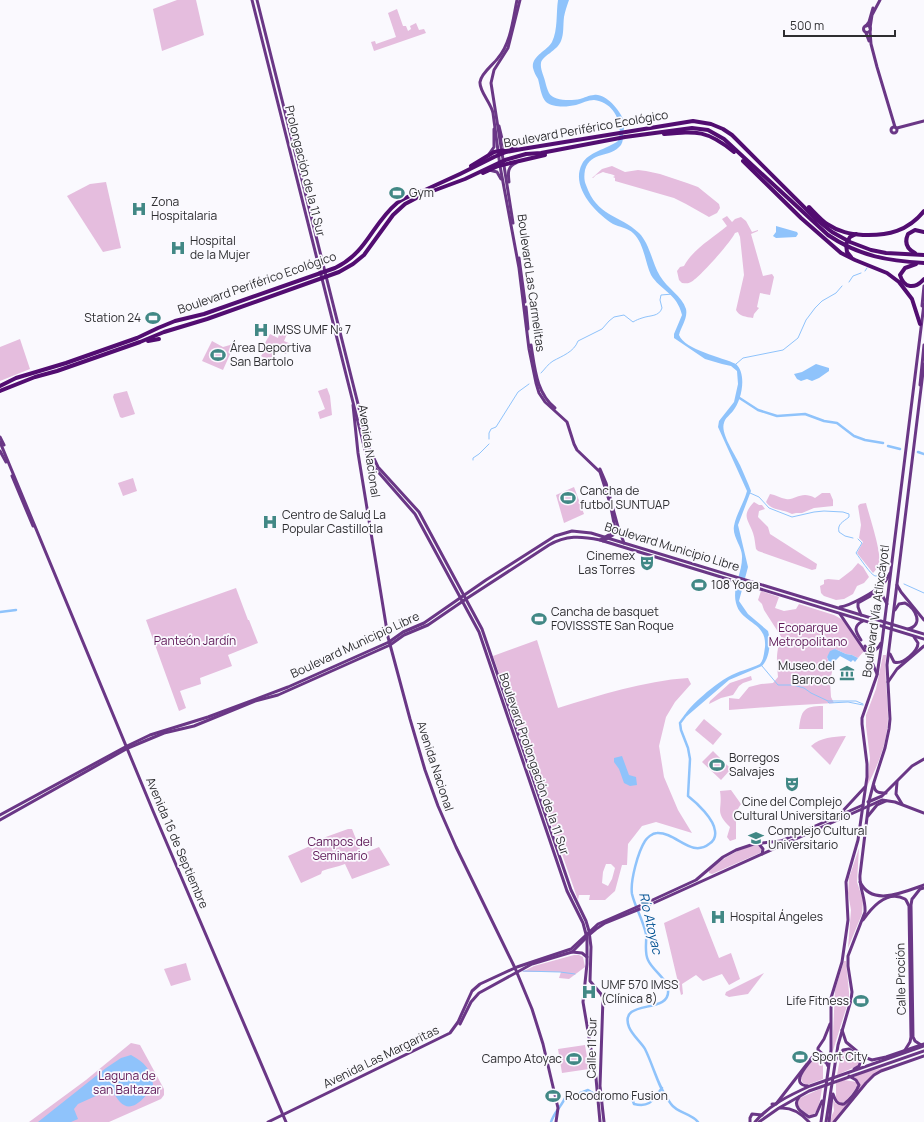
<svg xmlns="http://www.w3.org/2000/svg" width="924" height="1122" viewBox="0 0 924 1122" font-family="Manrope,sans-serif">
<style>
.green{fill:#e5bdde;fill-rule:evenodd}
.water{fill:#8fc3fb}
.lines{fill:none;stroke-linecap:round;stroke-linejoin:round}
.stream{stroke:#8fc3fb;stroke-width:1}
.river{stroke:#8fc3fb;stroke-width:2.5}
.major{stroke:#6a3786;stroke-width:3}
.highway{stroke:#520d71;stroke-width:4}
.labels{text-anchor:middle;stroke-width:3.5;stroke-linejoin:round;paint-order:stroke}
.street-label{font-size:12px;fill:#2e2e31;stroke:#faf9fe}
.poi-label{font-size:12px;fill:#2e2e31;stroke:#faf9fe;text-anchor:start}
.park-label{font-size:12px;fill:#5e1857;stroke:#faf9fe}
.water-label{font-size:13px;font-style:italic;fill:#005192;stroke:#faf9fe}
</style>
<rect width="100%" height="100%" fill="#faf9fe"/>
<g class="green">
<polygon points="177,0 196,0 204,35 162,51 153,9"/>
<polygon points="397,9 403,26 406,26 408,31 411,29 410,26 416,23 419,30 424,29 426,33 374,51 371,42 375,41 376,44 396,37 388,13"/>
<path d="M612,166L625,172L638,170L646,171L660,174L687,183L698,187L719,204L720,208L717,213L709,217L686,204L674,198L615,181V178L613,177L615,176C611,173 607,174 603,172L596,175L593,178H592L602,169Z"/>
<polygon points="106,182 121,248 103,252 67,196 90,184"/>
<path d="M727,216L732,222L735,219L741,217L746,221L752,232L758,230V231L751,234L763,276L772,274L774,277L770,295L760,293L757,307L759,308L754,314L753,318C746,317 739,316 736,310L744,275L740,237L738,232L735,233C731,242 699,278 691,282C688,284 685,283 682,283L679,280L677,271L680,267L684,266C693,249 713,238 727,226L722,219Z"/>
<polygon points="280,330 287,334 284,341 291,344 286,354 277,350 271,362 261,356 263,353 260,352 270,334 278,338"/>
<polygon points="20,339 30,369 0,381 0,347"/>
<polygon points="212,341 223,347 230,345 233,342 235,343 223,370 202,361"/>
<polygon points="327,388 330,396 332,415 320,419 318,412 325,409 318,391"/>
<polygon points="127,391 135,414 122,418 120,417 113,397 114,394"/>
<polygon points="133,478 137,491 123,496 118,483"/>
<polygon points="574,487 584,514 564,523 556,495"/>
<path d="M822,493H830L833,500V506L814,508L802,513H796L792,514C783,509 772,511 766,502L770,494C776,495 780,498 786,499C795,501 801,490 815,498Z"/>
<path d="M754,502L759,505H762L765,509L759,511L758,517L768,527L770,534L817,564L816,569L812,570L758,551L756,549C755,544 755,539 753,533C748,519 741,516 754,502Z"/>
<path d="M866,503C869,515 882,553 879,563C878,567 875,571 873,573L857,553L863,542L859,538L861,525L858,506L860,504Z"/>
<polygon points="858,563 863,567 869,577 864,583 857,586 853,594 844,599 836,600 824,596 821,593 820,586 824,584 824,580 828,579 839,580 852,570"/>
<polygon points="236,588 248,620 249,620 258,643 228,655 232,666 200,678 201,684 180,691 186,708 179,711 146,620"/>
<path d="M761,591L779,597L775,608L784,611L796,609L799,604L834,615L843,620L864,651L858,658L852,655L846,654L835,649L827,657L832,672L830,681L831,697L834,703L782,706L729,710V698L739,699L749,687L761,684L773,683L778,677C777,664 775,650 782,638L764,610L762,604L758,600Z"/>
<path d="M537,640L558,708C601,695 643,681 688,678L691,684L675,702L666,717L659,746L664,777L678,810L692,833L656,822L642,826L628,844L627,865H622L615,891L605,900H589L590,895H579L578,900L493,656ZM606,864H611L615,868L612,879L608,886L602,883L603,872Z"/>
<path d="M883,655H886C884,676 888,696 888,717C888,740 878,766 867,786L870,758L866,726V715L876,689Z"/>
<polygon points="751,676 752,680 743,683 739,686 733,695 721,698 709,704 710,701 730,683"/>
<path d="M823,706V729H799C801,710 804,706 823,706Z"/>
<polygon points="704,719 722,734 713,745 695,730"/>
<path d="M846,736L830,765L811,746C821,737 833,737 846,736Z"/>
<polygon points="713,751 731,769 721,780 702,762"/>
<path d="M731,790L741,804L736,812V839L730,841L727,837L730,827C714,811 723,811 720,791Z"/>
<path d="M348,829H352L362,854L379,847L390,865L352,879L345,864C337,867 330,868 322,871L321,874L301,883L288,856L310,846L312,849L321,844L320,840L323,838Z"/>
<path d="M758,845L762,848L760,853L712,874L709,873V870C724,858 738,848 758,845Z"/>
<polygon points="859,848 857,882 863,900 862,914 848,948 851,910 848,893 849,878"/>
<polygon points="699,907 719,958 731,953 740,979 729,985 722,974 703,981 696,975 682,984 683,994 681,995 664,923"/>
<polygon points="574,955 579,955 583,957 585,967 569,979 559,978 561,972 522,972 534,966"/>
<polygon points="844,961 846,961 849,992 849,999 832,1054 835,990"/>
<polygon points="186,963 191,980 171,986 164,969"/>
<polygon points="764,973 748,994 729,997 725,995 726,992"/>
<polygon points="131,1043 140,1045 164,1089 164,1095 161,1099 109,1122 29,1122 86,1080"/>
<polygon points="585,1045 589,1069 562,1073 558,1049"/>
<polygon points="848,1050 861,1061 857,1066 837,1075 841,1054 843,1051"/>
<path d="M818,1058L823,1061V1079L807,1085L803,1083L801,1079C803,1071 810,1060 818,1058Z"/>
<polygon points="895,1065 868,1079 833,1122 830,1122 832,1115 834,1111 833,1100 836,1104 843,1105 860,1084 857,1079 854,1077 862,1073"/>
<polygon points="844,1080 857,1082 857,1087 846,1101 841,1103 836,1100 836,1083"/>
<path d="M822,1088C821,1094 819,1121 807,1114C804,1112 801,1108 798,1106V1100L800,1098Z"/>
</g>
<g class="water">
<path d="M558,0H569C567,6 565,11 564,17C563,25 564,34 561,41C557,51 542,56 541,63C540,69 544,76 545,81C546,85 547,89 549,93C553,101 571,101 580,99C584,98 589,95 594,95C605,93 619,109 623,119C625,124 624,129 623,134C623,138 623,142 621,145C610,159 591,150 585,170C584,176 584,180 586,185C597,217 619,214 639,233C650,244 652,263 660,276C667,288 682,296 686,309C688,318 681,327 679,335C685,350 722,357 736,364C747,374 742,400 733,411C730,415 725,418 724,423C720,433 736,456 740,465C744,474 748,483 751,491L738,525L748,567L739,601L748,614L768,631C771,641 770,658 762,666L729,680L687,716L684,717C687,707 718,682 728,677C738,671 750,669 760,664C764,659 764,653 765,647C767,621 741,624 736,603C732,588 742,573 742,558C743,547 732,537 734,526C736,514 744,503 747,491L718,427L719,421L734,402L738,384L737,371L731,366L722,364L705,359L674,338V334L682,315C677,293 660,290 651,275C645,262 644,243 633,233C628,228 619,227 613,224C596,213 570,187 582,164C588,152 607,149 618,141C624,124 614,102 594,100C588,100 582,103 576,105C567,107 554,108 546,102C541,97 540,86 538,79C536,76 534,72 533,68C531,56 547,51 552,42C558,30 556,13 558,0Z"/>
<polygon points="776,226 797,232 798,234 796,237 776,238 773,236 776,232"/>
<polygon points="816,364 829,368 829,371 819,378 812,381 807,379 801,381 797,379 794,374 802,372"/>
<polygon points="835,649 846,654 852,655 858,658 855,662 853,660 851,662 840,656 835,661 832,669 827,657 830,651"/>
<polygon points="622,756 629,775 636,777 637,785 630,786 624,783 619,769 614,762 614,758"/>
<path d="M131,1055C144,1062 152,1070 153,1085C147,1096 132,1115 120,1102C116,1097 114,1093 109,1090L78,1104L74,1109L78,1119L71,1122H38L106,1068L121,1058Z"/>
</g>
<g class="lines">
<g class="stream">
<polyline points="865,271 867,268"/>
<polyline points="849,282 853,276 861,273"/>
<polyline points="736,364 743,358 783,350 798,338 806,320 815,308 822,301 836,293 842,286"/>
<path d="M541,373C545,369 548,364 553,361C562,356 574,352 578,341L602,329L609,321L614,317L624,315L633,322C636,320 639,319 642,318C650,315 659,317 662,308L660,300L661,295L673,294"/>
<polyline points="489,439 489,433 491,429 496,427 518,392 529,384"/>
<polyline points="473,460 473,458 479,454 489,444"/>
<path d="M750,493L759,497L769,508L792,517L814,512L824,511L843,512L849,514V517C843,522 837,524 839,532L845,536L853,538"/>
<path d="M858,539L862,543L856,553C860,558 870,574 875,576C878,576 882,575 885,575"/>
<polyline points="904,584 924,593"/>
<polyline points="0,612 16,610"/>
<polyline points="762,666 778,685 793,685 804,688 811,693 828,701 856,701 863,704"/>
<polyline points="828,702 829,703 848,702 863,705"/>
<polyline points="523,971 560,972 575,974"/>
</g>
<g class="river">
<polyline points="738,397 758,410 777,416 805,414 824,421 837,423 854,436 865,440 883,443"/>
<polyline points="888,446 900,449"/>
<polyline points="918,452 924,454"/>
<polyline points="0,612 16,610"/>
<path d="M686,715L680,723L681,730L688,748L690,759L688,796C697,803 714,819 715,831C716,837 714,841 709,844C691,858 676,832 657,833C652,833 647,838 645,841C638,852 630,881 632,894C635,907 643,920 646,934C647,942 644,952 648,960C653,971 666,977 668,990C671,1015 618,998 629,1027C632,1035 641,1042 645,1049C654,1067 658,1088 671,1104C677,1113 691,1113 698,1122"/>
<path d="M604,1099L623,1095L631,1096L634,1104C650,1108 653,1100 662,1088"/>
<path d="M551,1122C554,1112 562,1106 566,1096L578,1094L588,1090L596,1095"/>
</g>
<g class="major">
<polyline points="252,0 365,450 373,466 415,514 479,632 567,891 583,923 587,938 587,964 583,1002 596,1078 600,1122"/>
<polyline points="257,0 369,448 378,467 419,512 482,629 571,890 586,921 589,931 591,947 590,981 601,994 603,998 600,1086 604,1122"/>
<path d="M517,0C513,19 511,43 498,58C493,65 481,73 480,82C479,91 491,103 493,113L500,166L519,268L529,349L536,383L539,393L545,402L567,422L574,444L577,450L600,472L610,503L615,528L612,533L600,540"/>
<circle cx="867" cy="29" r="3.5"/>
<polyline points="866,26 869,22 873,8"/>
<polyline points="870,28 872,15 880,0"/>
<polyline points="870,31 871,44 877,67 895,127"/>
<polyline points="866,33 869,41"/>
<polyline points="499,126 504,147 516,148"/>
<circle cx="894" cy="130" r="3"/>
<polyline points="897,128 924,121"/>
<polyline points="489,154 494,147 494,129"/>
<polyline points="489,170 497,172 501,179"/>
<path d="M509,182C508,173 507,167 516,163"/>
<polyline points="513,223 491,83 494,70 508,48 520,0"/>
<polyline points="519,258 525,302"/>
<polyline points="922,306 924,286"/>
<polyline points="526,307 528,329"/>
<path d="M531,345C535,369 536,392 555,408"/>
<polyline points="920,385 924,345"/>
<polyline points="353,405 358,453 388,637 410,719 425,770 438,806 456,847 515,968 532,1009 543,1044 558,1108 556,1122"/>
<polyline points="0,437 4,445"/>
<polyline points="0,442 153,811 286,1122"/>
<polyline points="0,451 6,462"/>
<polyline points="600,469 606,483 618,527 624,543"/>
<polyline points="12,476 33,526"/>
<polyline points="603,541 613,535 618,527"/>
<polyline points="897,585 901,592 924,620"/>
<path d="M840,607C850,606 876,591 883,584C886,581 888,577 890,573"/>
<path d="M895,610L899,604L905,603C916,609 924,625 908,629"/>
<polyline points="840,614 871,660 877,674"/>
<polyline points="861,615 858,607 858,603 874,594 881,593 887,604"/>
<path d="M861,640C855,631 853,626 863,621"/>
<path d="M865,646C870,655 877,651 881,643"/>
<path d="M890,654L894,662C903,665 918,651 918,643L914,637"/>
<polyline points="888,682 897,669 924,646"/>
<polyline points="897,782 896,794 902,804"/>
<path d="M874,786C875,793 880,793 886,793"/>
<polyline points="868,802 882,796 912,766 924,759"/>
<polyline points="840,814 865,787"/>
<polyline points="0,815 127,746 150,735 208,717 288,687 389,642 403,632 424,623 486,580 555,536 572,531 591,533 924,634"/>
<polyline points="868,816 877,805 886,801"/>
<path d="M0,820L128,748L164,733L194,726L255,701L278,695L390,645L404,635L428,625L466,599L549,545C566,535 581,536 600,540L924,639"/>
<polyline points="759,844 763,849 762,854"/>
<path d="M860,882C872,907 904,892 924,885"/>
<polyline points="913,898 920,889 924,888"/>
<polyline points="912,899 911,905 913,1037 915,1041 921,1045"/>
<path d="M863,920C872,907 887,889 905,899"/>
<polyline points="590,934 596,929 605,923 647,906 882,800 895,802 924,813"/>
<polyline points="572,952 582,953 587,957"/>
<polyline points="460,1024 471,1002 479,993 532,964 572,952 586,938"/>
<polyline points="842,1030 846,1042 864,1057 872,1060 886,1057 924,1044"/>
<polyline points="905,1050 910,1042 911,1037 909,906 906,900"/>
<polyline points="826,1057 818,1050 818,1048 824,1039 830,1024"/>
<polyline points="836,1059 843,1050 849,1049 859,1056 861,1061 859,1066 854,1069"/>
<path d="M808,1086C789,1085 807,1065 813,1058H820L825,1062"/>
<path d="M833,1094C835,1100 837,1105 844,1104C850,1100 857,1091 859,1085L856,1080L849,1076"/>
<path d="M799,1097C792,1106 801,1112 809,1117L816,1115L822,1101"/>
<polyline points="772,1104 776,1104 814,1055 819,1054 823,1056 828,1066"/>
<path d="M780,1108C792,1107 801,1113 809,1122"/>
<polyline points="268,1122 450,1033 458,1022 472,991 480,984 517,967 571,949 598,924 646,903 696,880 723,857 736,850 754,844 781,841 863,805"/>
<polyline points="750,1122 750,1118 752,1114 762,1115"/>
<path d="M755,1122C769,1105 790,1095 810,1086L924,1046"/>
<polyline points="759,1122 779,1108 809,1091 924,1051"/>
<polyline points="821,1122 831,1050 831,998 842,962 848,920 846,882 858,840 867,777 867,764 862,724 862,718 877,675 882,642 924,304"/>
<path d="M826,1122L838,1045L851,1000L852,992L848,966V956L865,912C866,899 859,888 860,875L869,801L874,782L885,748L889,729L890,719L887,665L924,364"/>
<polyline points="829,1122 832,1096"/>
<polyline points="834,1122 866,1083 874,1075 881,1071 924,1056"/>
</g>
<g class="highway">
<path d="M664,134C697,131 707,130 734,152"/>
<polyline points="743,161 801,218 841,253 855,260 887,273 899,282 912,299 920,324"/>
<polyline points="471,166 494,152 512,149"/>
<polyline points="483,173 498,166 545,155"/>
<path d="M809,207C815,213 821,220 827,224C839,232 850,234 863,235C888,236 908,231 924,211"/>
<path d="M915,253C907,249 904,243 908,234L915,230L924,232"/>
<polyline points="851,257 847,252 846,244 850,237 856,234"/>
<path d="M916,264L905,268L900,275C904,289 915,289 924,279"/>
<polyline points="148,341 159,339"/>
<path d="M0,386L16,378L66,363L137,338L158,328L175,321L204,314L335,268C368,252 371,225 397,203C405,197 415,194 425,190C448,180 471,169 494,157L506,152L522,149L693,121L711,124L723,129L732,135L817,220L832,232L850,242L871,250L886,253L924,255"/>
<path d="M0,391L35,377L57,371L140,342L164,332L207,319L339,272L353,264L364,255L393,215L405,204L422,195L465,179L505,160L526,154L541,153L625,137L692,128L708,130L724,139L828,235C859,256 888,261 924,263"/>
</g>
</g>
<defs>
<g id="stadium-bare" transform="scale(1.2)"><path d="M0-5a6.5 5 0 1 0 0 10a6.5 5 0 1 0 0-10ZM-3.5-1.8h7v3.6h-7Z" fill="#418885" stroke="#faf9fe" stroke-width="2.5" paint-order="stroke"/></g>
<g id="hospital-bare" transform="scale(1.2)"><path d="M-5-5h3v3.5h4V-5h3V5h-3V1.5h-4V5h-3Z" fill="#418885" stroke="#faf9fe" stroke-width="2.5" paint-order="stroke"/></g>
<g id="theatre-bare" transform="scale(1.2)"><path d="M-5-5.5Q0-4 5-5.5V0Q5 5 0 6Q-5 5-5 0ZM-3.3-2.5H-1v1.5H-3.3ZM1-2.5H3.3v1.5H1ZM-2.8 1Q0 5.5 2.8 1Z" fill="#418885" stroke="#faf9fe" stroke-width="2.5" paint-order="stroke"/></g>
<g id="museum-bare" transform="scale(1.2)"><path d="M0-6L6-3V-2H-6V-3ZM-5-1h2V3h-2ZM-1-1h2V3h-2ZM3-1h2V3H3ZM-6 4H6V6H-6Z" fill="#418885" stroke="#faf9fe" stroke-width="2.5" paint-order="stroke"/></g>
<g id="university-bare" transform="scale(1.2)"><path d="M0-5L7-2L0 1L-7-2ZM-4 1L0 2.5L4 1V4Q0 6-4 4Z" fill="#418885" stroke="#faf9fe" stroke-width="2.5" paint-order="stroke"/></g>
</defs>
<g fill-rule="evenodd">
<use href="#stadium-bare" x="397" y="193"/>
<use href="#hospital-bare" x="139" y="209"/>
<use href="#hospital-bare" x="178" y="248"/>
<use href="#stadium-bare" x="153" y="318"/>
<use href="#hospital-bare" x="261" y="330"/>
<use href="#stadium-bare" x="218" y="355"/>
<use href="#stadium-bare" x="568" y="498"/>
<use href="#hospital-bare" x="270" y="522"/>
<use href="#theatre-bare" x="647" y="563"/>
<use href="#stadium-bare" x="699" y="585"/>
<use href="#stadium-bare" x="539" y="619"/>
<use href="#museum-bare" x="847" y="673"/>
<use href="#stadium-bare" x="717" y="765"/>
<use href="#theatre-bare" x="792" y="784"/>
<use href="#university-bare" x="756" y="838"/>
<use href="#hospital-bare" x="718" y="917"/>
<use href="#hospital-bare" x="589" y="992"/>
<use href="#stadium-bare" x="861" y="1001"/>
<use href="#stadium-bare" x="800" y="1057"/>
<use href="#stadium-bare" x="574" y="1059"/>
<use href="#stadium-bare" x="553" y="1096"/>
</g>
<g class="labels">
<g class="street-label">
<text transform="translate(586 129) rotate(-10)" y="4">Boulevard Periférico Ecológico</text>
<text transform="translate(305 171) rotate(76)" y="4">Prolongación de la 11 Sur</text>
<text transform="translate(257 283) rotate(-19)" y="4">Boulevard Periférico Ecológico</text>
<text transform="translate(531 283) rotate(82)" y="4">Boulevard Las Carmelitas</text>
<text transform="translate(369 451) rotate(82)" y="4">Avenida Nacional</text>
<text transform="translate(672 547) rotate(17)" y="4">Boulevard Municipio Libre</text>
<text transform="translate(876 611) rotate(-82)" y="4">Boulevard Vía Atlixcáyotl</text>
<text transform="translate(355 645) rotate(-25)" y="4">Boulevard Municipio Libre</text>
<text transform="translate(534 764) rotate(71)" y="4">Boulevard Prolongación de la 11 Sur</text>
<text transform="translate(435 766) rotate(72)" y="4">Avenida Nacional</text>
<text transform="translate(177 843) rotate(67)" y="4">Avenida 16 de Septiembre</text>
<text transform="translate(901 979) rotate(-91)" y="4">Calle Proción</text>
<text transform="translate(592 1048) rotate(-89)" y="4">Calle 11 Sur</text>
<text transform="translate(381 1057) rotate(-26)" y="4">Avenida Las Margaritas</text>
</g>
<g class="poi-label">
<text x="409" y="197">Gym</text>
<text x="151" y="206">Zona<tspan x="151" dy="14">Hospitalaria</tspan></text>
<text x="190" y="245">Hospital<tspan x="190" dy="14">de la Mujer</tspan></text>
<text x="141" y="322" text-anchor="end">Station 24</text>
<text x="273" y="334">IMSS UMF Nº 7</text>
<text x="230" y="352">Área Deportiva<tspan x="230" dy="14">San Bartolo</tspan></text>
<text x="580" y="495">Cancha de<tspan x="580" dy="14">futbol SUNTUAP</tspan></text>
<text x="282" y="519">Centro de Salud La<tspan x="282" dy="14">Popular Castillotla</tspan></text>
<text x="635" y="560" text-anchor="end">Cinemex<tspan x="635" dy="14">Las Torres</tspan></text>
<text x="711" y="589">108 Yoga</text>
<text x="551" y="616">Cancha de basquet<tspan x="551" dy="14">FOVISSSTE San Roque</tspan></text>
<text x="835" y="670" text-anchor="end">Museo del<tspan x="835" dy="14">Barroco</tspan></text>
<text x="729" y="762">Borregos<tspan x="729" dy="14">Salvajes</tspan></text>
<text x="792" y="806" text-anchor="middle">Cine del Complejo<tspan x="792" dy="14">Cultural Universitario</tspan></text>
<text x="768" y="835">Complejo Cultural<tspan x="768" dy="14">Universitario</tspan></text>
<text x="730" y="921">Hospital Ángeles</text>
<text x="601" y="989">UMF 570 IMSS<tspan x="601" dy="14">(Clínica 8)</tspan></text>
<text x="849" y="1005" text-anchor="end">Life Fitness</text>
<text x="812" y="1061">Sport City</text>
<text x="562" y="1063" text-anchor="end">Campo Atoyac</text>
<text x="565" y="1100">Rocodromo Fusion</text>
</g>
<g class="park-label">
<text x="808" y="632">Ecoparque<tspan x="808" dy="14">Metropolitano</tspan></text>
<text x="195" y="645">Panteón Jardín</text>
<text x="340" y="846">Campos del<tspan x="340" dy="14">Seminario</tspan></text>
<text x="127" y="1080">Laguna de<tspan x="127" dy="14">san Baltazar</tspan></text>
</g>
<g class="water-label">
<text transform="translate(651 923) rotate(77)" y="5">Río Atoyac</text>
</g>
</g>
<path d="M784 30v6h111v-6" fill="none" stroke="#2e2e31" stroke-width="2"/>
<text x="790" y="30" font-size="12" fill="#2e2e31" stroke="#faf9fe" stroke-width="3" paint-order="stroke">500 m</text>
</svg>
